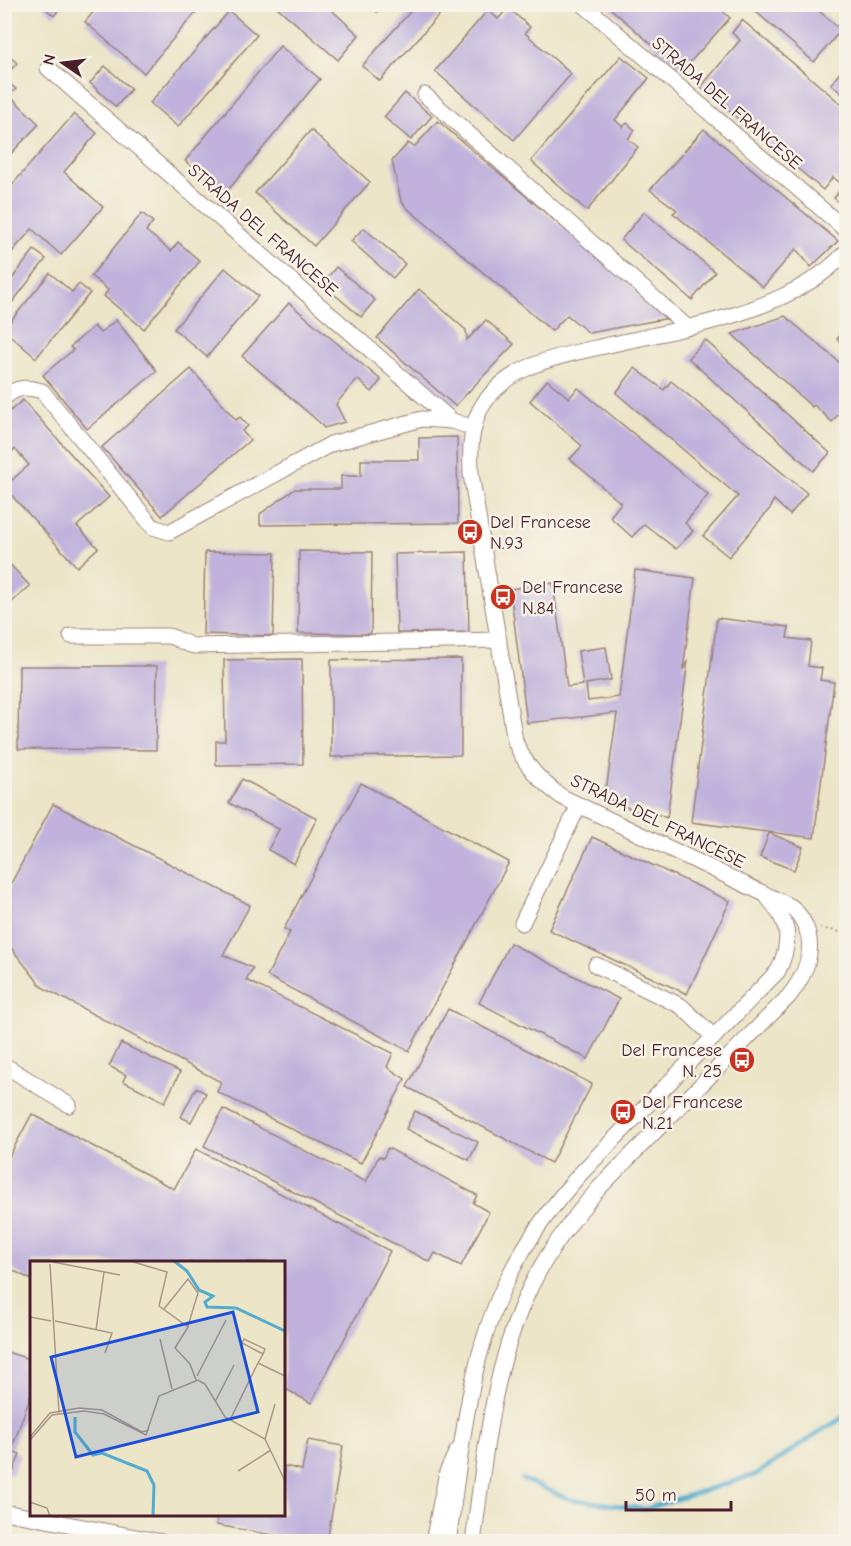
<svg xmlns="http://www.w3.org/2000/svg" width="851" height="1546" viewBox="0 0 851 1546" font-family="'Comic Neue',sans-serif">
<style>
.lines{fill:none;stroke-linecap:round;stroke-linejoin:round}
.stream{stroke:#51accf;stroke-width:4.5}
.building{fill:#c0b2dc}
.minor-casing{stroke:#9b827a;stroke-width:17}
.path{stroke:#9b827a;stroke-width:2;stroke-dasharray:1.5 4.5;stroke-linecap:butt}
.minor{stroke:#fff;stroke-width:15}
.labels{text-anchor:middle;stroke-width:5;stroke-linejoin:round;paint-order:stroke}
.street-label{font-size:18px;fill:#4a1f2b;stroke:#f7f3e8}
.poi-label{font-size:18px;fill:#4a1f2b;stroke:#f7f3e8;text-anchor:start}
.inset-river{fill:none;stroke:#51accf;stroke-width:3}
.inset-road{fill:none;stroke:#ab9689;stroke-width:1.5}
.view{fill:#1d4ed8;fill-opacity:0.15;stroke:#1d4ed8;stroke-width:3}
.inset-edge{fill:none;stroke:#4a1f2b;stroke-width:3}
</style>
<rect width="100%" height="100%" fill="#f7f3e8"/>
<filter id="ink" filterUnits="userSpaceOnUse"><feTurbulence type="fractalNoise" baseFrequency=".0167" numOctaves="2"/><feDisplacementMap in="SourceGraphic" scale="12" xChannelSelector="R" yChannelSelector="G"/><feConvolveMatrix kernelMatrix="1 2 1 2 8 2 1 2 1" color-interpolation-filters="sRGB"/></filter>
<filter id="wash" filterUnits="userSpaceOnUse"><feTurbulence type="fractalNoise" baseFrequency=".008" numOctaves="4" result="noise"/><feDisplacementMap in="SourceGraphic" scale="24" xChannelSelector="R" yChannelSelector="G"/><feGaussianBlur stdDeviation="1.35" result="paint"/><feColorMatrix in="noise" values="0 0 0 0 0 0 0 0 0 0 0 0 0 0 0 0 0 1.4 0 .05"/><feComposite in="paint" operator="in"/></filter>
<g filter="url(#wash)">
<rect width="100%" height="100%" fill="#ece5c8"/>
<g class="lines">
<polyline class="stream" points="522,1479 569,1499 645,1509 757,1474 822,1430 846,1416"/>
</g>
<g id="blocks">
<g class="building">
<polygon points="40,4 63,4 54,16"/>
<polygon points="100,4 203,4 144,73 85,22"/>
<polygon points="279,4 325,4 359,35 338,60 277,7"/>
<polygon points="368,4 383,4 377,12"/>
<polygon points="417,4 449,4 380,81 362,66"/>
<polygon points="613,4 715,4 730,18 682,71 610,8"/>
<polygon points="747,4 811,4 841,30 814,62"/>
<polygon points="508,8 530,27 525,33 571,74 514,140 435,71 488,10 498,19"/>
<polygon points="229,11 257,35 178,127 150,103"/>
<polygon points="742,20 846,108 846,209 834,198 844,186 833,177 823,190 701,87 740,40 732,33"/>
<polygon points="280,46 320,79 225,194 185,161"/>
<polygon points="4,52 17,63 4,78"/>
<polygon points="621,56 649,78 615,120 623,127 627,123 635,130 628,139 638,147 587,211 531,161"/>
<polygon points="846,65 846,97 831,84"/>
<polygon points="105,66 131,89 116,107 90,83"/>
<polygon points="4,79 16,89 9,95 39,124 4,161"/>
<polygon points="405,93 432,116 411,140 384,117"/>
<polygon points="74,114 97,133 64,172 103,207 61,255 32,229 4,261 4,194"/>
<polygon points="438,121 669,318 589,333 567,315 552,331 406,207 401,201 392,161 408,143 414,147"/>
<polygon points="704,129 838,241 811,267 796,249 763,287 673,213 677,210 650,190"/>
<polygon points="311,130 370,182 314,246 255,193"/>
<polygon points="644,212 715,272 692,300 621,240"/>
<polygon points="142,213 153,222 146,231 171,251 178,242 200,261 144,329 104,296 108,290 91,276"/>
<polygon points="364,228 405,264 393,278 351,241"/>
<polygon points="34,250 46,259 4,313 4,289"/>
<polygon points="336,267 375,300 361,317 322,284"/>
<polygon points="225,268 258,296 207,357 174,329"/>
<polygon points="50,273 72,292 79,284 90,293 36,358 5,331 5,328"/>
<polygon points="419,289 466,330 467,340 486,320 514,344 455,406 377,338"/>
<polygon points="289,303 381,380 372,392 357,379 336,404 345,422 324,428 319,422 242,356"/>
<polygon points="785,316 846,368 846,405 832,422 814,405 812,407 732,334"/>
<polygon points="116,320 157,371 87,429 43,375 73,350 70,347 94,326 100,333"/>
<polygon points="846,329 846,347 837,339"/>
<polygon points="705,340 830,453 813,471 688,358"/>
<polygon points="635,368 664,390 671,381 807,493 790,515 774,500 771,505 772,506 729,557 703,536 738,496 616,393"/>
<polygon points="191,369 236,420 240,417 248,426 242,431 250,440 162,516 102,447"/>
<polygon points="547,380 569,398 578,388 708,495 685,523 693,531 676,549 644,524 632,537 610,517 621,503 570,459 582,446 530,401"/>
<polygon points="23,400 109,497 77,526 98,548 77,567 4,487 29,465 15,449 4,459 4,416"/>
<polygon points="457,437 458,523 260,525 260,514 295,489 341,489 341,476 361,476 361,460 419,460 419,438"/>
<polygon points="299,551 372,552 371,634 298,633"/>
<polygon points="205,552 275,553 273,636 203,634"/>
<polygon points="467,552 469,632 397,633 395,554"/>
<polygon points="4,558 30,586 4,609"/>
<polygon points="635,570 695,578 683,670 688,660 667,818 640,807 638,812 602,796 607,784 617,713 527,723 510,589 553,583 567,687 583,685 578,651 606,647 611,680 586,684 588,701 619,697"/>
<polygon points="717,618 789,627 787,638 811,641 808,666 822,668 820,680 834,682 814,838 691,822"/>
<polygon points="302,659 303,764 216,765 216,741 225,741 224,660"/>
<polygon points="461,659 461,755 331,757 331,660"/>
<polygon points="19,666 157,666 156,750 18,749"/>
<polygon points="242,779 317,818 294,864 268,850 279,829 229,803"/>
<polygon points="361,783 509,862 409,1051 267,976 290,932 284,929"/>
<polygon points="53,804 250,905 223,955 253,968 246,980 393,1053 387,1067 405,1079 361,1163 217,1092 221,1082 42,987 4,939 4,897"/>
<polygon points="769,833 803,847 794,870 760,857"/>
<polygon points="592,837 730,901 687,994 549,930"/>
<polygon points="510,943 619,999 588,1059 479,1003"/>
<polygon points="448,1009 592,1084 551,1163 407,1087"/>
<polygon points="121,1043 180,1072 165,1102 123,1081 126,1075 109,1066"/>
<polygon points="196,1088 206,1093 191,1122 181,1117"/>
<polygon points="223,1109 366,1182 379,1156 383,1158 388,1148 477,1195 473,1203 489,1212 461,1266 435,1253 430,1262 204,1146"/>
<polygon points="415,1111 478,1142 469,1160 406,1129"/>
<polygon points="32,1114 174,1189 196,1149 390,1251 311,1403 284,1388 284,1262 32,1262 32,1280 4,1266 4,1166"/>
<polygon points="4,1351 32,1360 32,1391 11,1451 20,1454 12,1475 4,1472"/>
<polygon points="308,1440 343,1446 327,1542 312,1542 216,1525 218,1514 284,1514 284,1466 302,1470"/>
</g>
</g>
</g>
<g filter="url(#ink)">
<use href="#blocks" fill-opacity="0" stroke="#9b827a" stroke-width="1.5"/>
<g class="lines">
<g class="minor-casing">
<g id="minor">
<polyline points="583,4 846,230"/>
<polyline points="48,68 452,421"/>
<polyline points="425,95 687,327"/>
<path d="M4,398C17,386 27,387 42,391L153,527L169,532L331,444L422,419L452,421L474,428"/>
<path d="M71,636H168C178,638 184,644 194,646L499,640"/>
<polyline points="522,923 579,805"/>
<polyline points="596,965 681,1006 714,1037"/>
<polyline points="4,1065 69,1105"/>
<polyline points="4,1512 162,1542"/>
<polyline points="433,1542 447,1472 457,1451"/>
<path d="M448,1542C461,1453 468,1357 509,1276C528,1238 554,1203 582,1172L778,971C792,941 790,923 768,898"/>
<path d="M473,1542C485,1456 492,1367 530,1288C547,1252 573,1218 600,1187L789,996C811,968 820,935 792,907L562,797C540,781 525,766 515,741L471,474C470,449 470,424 484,403C513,361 567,355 613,344C687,328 794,310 846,252"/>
</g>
</g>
<polyline class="path" points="820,928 846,933"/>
<use href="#minor" class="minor"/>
</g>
</g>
<defs>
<g id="bus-disc" transform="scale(1.35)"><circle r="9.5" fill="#c8321e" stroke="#f7f3e8"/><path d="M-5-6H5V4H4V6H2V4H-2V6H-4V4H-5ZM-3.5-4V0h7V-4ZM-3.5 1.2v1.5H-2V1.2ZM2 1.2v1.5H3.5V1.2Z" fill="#fff"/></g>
</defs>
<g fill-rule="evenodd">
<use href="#bus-disc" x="470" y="532"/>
<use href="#bus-disc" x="503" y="597"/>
<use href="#bus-disc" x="742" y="1060"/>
<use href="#bus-disc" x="623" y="1112"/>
</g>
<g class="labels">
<g class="street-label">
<text transform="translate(727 103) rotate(41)" y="6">STRADA DEL FRANCESE</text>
<text transform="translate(263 230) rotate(41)" y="6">STRADA DEL FRANCESE</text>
<text transform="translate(658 821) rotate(26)" y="6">STRADA DEL FRANCESE</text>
</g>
<g class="poi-label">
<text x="490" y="528">Del Francese<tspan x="490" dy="21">N.93</tspan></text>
<text x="522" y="593">Del Francese<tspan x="522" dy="21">N.84</tspan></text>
<text x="722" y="1056" text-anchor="end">Del Francese<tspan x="722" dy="21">N. 25</tspan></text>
<text x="642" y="1108">Del Francese<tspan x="642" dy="21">N.21</tspan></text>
</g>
</g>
<g transform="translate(30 1261)">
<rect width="255" height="255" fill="#ece5c8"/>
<path class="inset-river" d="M144,0L157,10L169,29L183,35L175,41L177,46L206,47L255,70M45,156V171L63,194L72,192L117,210L124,224L123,255"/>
<path class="inset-road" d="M100,0L137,11L129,45L158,66L145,87L160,103L166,119M23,1L90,14M20,3L29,152M134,48L158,18L168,32L158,65M0,56L21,60M25,60L82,72L75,92M66,69L74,11M130,78L142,128M228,102L255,115M167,115L196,59M185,141L204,104M200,159L228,102L233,93L235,88L214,78L212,82L233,93M0,176L20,152L49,147L72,149L112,171L119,169M235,178L245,143M0,179L22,154L54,150L74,153L116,174L129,135L168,119L175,123L195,156L235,178L255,220M208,210L241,189M0,241L17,247L20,255"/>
<path class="view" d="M203,51L228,151L46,196L21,96Z"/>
<rect width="255" height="255" class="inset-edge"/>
</g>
<rect width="851" height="1546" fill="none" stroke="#f7f3e8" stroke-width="24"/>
<g transform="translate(63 63) rotate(284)" stroke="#f7f3e8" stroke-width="4.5" paint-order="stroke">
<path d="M0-4.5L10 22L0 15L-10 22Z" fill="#4a1f2b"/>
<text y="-9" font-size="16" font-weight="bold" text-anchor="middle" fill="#4a1f2b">N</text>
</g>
<path d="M626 1501v9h105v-9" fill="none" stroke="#4a1f2b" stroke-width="3"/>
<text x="635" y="1501" font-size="18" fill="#4a1f2b" stroke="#f7f3e8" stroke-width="4.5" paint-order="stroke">50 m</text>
</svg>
